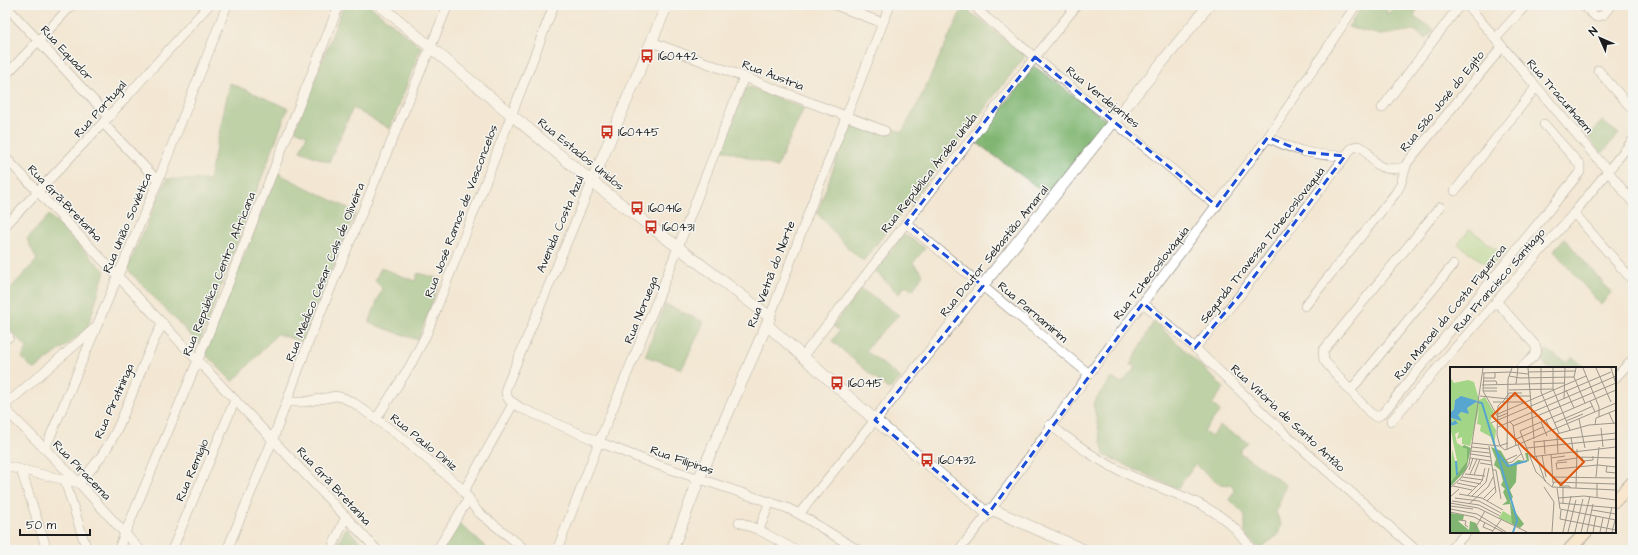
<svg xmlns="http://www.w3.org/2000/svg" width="1638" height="555" viewBox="0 0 1638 555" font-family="'Architects Daughter',sans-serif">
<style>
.green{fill:#a2d585;stroke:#5f7850}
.forest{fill:#81b672;stroke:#4e6947}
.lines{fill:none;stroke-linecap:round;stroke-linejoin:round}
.minor-casing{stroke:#67635c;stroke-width:10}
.tertiary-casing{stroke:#67635c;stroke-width:12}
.secondary-casing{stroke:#67635c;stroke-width:14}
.minor{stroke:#fff;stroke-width:9}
.tertiary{stroke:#fff;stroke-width:11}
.secondary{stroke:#fee4c6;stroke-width:12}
.marked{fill:none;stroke:#1d4ed8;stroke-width:3;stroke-dasharray:8 5;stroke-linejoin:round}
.labels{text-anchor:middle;stroke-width:3;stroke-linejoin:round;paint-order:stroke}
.street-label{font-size:12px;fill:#1c1c1c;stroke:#f6f6f2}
.poi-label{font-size:12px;fill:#1c1c1c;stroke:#f6f6f2;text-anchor:start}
.inset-river{fill:none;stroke:#57a6d0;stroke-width:2}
.inset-road{fill:none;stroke:#9d968a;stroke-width:1}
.view{fill:#de560d;fill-opacity:0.15;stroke:#de560d;stroke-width:2}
.inset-edge{fill:none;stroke:#1c1c1c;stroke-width:2}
</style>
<rect width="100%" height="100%" fill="#f6f6f2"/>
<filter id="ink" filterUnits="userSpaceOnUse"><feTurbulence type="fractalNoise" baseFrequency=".025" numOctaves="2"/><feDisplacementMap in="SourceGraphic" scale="8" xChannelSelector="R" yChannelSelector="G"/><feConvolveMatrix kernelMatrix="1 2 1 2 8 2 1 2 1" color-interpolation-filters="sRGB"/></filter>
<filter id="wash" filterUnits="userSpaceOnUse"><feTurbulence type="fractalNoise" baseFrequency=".012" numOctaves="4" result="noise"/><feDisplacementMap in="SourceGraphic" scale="16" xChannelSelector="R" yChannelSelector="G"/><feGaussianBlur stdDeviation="0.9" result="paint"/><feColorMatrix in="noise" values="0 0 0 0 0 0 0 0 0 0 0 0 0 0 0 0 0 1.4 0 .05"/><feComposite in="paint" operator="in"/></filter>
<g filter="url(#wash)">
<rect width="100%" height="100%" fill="#f3e7d3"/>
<polygon class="green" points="1470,229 1502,254 1491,268 1458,244"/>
<g class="forest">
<polygon points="344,5 369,5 421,47 390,129 353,108 329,162 300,151 307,135 295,130"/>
<path d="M1363,5H1378L1386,7L1387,14C1395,7 1407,1 1418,8L1414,17L1434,30L1426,39L1414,30L1380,35L1348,27Z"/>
<polygon points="963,7 1026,55 950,153 863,261 846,246 817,213 853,115 902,132 918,103"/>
<polygon points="1034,66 1106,120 1048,195 976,142"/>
<polygon points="230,83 288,108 199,344 127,269 167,179 209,180"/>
<polygon points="747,86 804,108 777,167 722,149"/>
<polygon points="1602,121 1619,134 1602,153 1588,137"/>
<polygon points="277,173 356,212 303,342 277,334 233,382 205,354"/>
<polygon points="49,215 105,271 87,329 34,370 22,358 27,348 5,325 5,294 37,260 27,239"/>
<polygon points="904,234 925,248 913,263 923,274 913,290 906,285 899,294 875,271"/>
<polygon points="1564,238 1611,292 1601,305 1554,251"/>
<polygon points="381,268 415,281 418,273 441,279 418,340 369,323 382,288 375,281"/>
<polygon points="861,289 899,315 874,340 866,351 901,378 889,390 832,341 839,331 833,326"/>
<polygon points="665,304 704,322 682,369 645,356"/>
<polygon points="1154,321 1224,388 1212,404 1220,411 1204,431 1211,437 1220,426 1248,442 1239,452 1286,485 1276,512 1281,525 1278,535 1259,549 1245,534 1245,515 1230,500 1234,491 1232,485 1219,484 1195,464 1177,489 1104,455 1093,403 1111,378 1122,383 1137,366 1130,365"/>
<polygon points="1547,350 1566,362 1573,357 1585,368 1547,368 1542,360"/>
<polygon points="459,523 489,550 443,550"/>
<polygon points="346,527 368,550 336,550"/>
</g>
</g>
<g filter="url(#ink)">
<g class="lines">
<g class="minor-casing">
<g id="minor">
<polyline points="835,5 883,23"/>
<polyline points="976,5 979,11 988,19 1217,206"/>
<polyline points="1467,5 1608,171 1633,203"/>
<polyline points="1583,5 1596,17 1603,15 1611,5"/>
<polyline points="6,6 109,117"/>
<polyline points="1495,39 1526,5"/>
<polyline points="652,42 885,131"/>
<polyline points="1598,70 1633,110"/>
<polyline points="5,76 72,5"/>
<polyline points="1382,108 1460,5"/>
<polyline points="103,123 158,181"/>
<path d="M1268,137C1296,152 1314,155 1345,156"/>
<polyline points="5,157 377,550"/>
<polyline points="592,182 506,388 506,394 509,400 521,408 599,442 652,463 787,508 799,514 858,550"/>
<polyline points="1455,191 1536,87"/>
<polyline points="1440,207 1323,351 1324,360 1328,365 1369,412 1376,417 1383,413 1580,172 1580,165 1544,124"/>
<polyline points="1574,213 1633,281"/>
<polyline points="906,223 1089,374"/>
<polyline points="5,226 103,123 209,5"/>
<polyline points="1497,302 1535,345 1537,350 1533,357 1521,368"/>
<polyline points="1143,303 1195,348 1282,431 1416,550"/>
<polyline points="1305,306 1395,194 1400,186 1407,163 1502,47"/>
<polyline points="770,317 811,206 890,5"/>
<polyline points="5,340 9,337"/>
<path d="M1195,348L1240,295L1351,149L1356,146C1375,147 1366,176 1405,167"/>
<polyline points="802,357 1035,57 1077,5"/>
<polyline points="1615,378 1633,359"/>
<polyline points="1350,391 1453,265"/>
<path d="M287,402H304L336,396L344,398L354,403L402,438L458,485C466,493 470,503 478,512L526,550"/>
<polyline points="5,405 95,328"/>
<polyline points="5,409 79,483 140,550"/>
<polyline points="376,419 410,366 427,333 554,5"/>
<polyline points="1391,421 1574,213 1633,140"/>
<path d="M1050,425C1075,443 1099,462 1127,474C1158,489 1192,496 1221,517C1234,525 1243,538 1252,550"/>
<polyline points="45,449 158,181 227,5"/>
<path d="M5,466L79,483C93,468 106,452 115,433C133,397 143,358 163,323"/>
<polyline points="21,470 47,550"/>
<polyline points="65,481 87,550"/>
<polyline points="464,491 513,404"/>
<polyline points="799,514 875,420"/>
<polyline points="739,522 759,530 795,550"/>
<polyline points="759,530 770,501"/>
<polyline points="118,550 198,360 339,5"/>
<polyline points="172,550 235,400"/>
<polyline points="227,550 273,439 310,338 448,5"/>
<polyline points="331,550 346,516"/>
<polyline points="437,550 469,498"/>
<polyline points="557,550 599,442 661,291 744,77"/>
<polyline points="959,550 988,514 1089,374 1268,137 1356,5"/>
<polyline points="1450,550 1467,532"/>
</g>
</g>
<g class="tertiary-casing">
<g id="tertiary">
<polyline points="380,5 592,182 770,317 699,479 672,550"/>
<polyline points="592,182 667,5"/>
<polyline points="767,325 875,420 988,514"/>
<polyline points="875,420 1114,121 1209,5"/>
<polyline points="991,509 1084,550"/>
</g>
</g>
<g class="secondary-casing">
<g id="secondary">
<polyline points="1615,501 1633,482"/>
<polyline points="1569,550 1586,532"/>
</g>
</g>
<use href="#minor" class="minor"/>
<use href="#tertiary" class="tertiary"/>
<use href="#secondary" class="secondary"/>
</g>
</g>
<path d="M0 0H1638V555H0ZM1035,57L1217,206L1268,137L1304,152L1345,156L1240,295L1195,348L1143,303L988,514L875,420L983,286L906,223Z" fill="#f3e7d3" fill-opacity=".55" fill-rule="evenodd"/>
<path class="marked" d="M1035,57L1217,206L1268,137L1304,152L1345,156L1240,295L1195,348L1143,303L988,514L875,420L983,286L906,223Z"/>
<defs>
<g id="bus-bare" transform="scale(1.08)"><path d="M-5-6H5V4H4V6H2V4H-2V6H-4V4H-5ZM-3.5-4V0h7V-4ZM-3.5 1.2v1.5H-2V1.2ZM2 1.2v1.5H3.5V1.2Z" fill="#c8321e" stroke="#f6f6f2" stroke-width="2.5" paint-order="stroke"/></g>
</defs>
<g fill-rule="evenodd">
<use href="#bus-bare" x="647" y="56"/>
<use href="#bus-bare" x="607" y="132"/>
<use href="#bus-bare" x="637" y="208"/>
<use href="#bus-bare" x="651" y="227"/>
<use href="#bus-bare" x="837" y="383"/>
<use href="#bus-bare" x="927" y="460"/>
</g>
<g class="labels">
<g class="street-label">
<text transform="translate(67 53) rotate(47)" y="4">Rua Equador</text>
<text transform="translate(773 75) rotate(21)" y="4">Rua Áustria</text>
<text transform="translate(1560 96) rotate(49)" y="4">Rua Tracunhaem</text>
<text transform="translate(1103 97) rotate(39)" y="4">Rua Verdejantes</text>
<text transform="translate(1442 101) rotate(-51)" y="4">Rua São José do Egito</text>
<text transform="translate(100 109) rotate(-48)" y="4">Rua Portugal</text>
<text transform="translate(581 154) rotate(39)" y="4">Rua Estados Unidos</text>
<text transform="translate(929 173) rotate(-52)" y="4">Rua República Árabe Unida</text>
<text transform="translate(65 203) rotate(46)" y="4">Rua Grã-Bretanha</text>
<text transform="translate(461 211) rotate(-69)" y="4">Rua José Ramos de Vasconcelos</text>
<text transform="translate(127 223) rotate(-67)" y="4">Rua União Soviética</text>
<text transform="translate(560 224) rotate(-67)" y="4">Avenida Costa Azul</text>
<text transform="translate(1262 245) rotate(-52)" y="4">Segunda Travessa Tchecoslovaquia</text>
<text transform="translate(994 251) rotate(-51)" y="4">Rua Doutor Sebastião Amaral</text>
<text transform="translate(325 272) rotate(-68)" y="4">Rua Médico César Cals de Oliveira</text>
<text transform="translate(1151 273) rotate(-52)" y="4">Rua Tchecoslováquia</text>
<text transform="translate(219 274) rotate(-68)" y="4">Rua República Centro Africana</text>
<text transform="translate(771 274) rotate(-69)" y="4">Rua Vietnã do Norte</text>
<text transform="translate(1499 280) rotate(-49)" y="4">Rua Francisco Santiago</text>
<text transform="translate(641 310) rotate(-68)" y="4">Rua Noruega</text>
<text transform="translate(1033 312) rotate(40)" y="4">Rua Parnamirim</text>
<text transform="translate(1450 312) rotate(-51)" y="4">Rua Manoel da Costa Figueroa</text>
<text transform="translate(114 401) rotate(-66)" y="4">Rua Piratininga</text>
<text transform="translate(1288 418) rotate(43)" y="4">Rua Vitória de Santo Antão</text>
<text transform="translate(424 442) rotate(39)" y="4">Rua Paulo Diniz</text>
<text transform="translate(682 460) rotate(19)" y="4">Rua Filipinas</text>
<text transform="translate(82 470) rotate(46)" y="4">Rua Piracema</text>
<text transform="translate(192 470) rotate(-67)" y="4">Rua Remígio</text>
<text transform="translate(334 486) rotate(47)" y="4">Rua Grã Bretanha</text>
</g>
<g class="poi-label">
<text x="658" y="60">160442</text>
<text x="618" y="136">160445</text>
<text x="648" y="212">160416</text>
<text x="662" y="231">160431</text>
<text x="848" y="387">160415</text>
<text x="938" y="464">160432</text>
</g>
</g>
<g transform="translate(1450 367)">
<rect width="166" height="166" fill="#f3e7d3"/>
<path d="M0,10L4,16L18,13L24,15L29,33L35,30L44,45L40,54L46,63L44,80L41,70L30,64L31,58L27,57L29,42L20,79L12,77V70L7,72L9,65L5,67L7,76L17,82V94L0,116L2,82L5,94H7L0,59L8,57L2,56L1,52L10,45L18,46L17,41L28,34L10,30L5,33L4,42L0,46ZM53,144L63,150L62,157L49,151Z" fill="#a2d585"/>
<path d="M14,78L21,81L16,103L0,120V116L17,94V82L12,80ZM41,80L51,84L60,99L68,93L77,94L75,86H78L79,94L67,97L66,115L60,123L63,130L60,134L63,142L74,157L70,161L62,157L60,137L52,138L57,134L53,125L55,122L51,118L53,114L50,103L44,98L46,92ZM0,146L14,148L13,153L8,154L19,163L20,154L26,156L30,165H0Z" fill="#81b672"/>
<path d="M11,29L28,34L17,41L19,47L11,45L8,48L12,54L1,51L2,56L5,53L8,57L0,59V46L4,42L5,33Z" fill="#57a6d0"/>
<path class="inset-river" d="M27,35L32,36L66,149L67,154L63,165M46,84L58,99L77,94M6,94L7,108"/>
<path class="inset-road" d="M78,1L84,72M91,1V25L109,66M103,1V22L120,63M126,1L124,10L135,36M133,1L149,40V50M146,1L161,35M161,1L166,17M60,5L78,7M78,5L126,4M33,6L60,5M59,9L70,11L124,10M34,11H45V6M33,14H46L47,17M66,17L68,1M32,18L115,16M33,21H47M59,23L103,22M116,23L124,41M33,24L48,50L58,46M33,24L34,6M33,24H47M30,29L59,32M59,29H80M114,32L115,1M140,34L145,45M43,35H74M51,36L48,39L47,68L50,79L55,83L166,36M52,36L59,26H72M132,44L143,39M159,46L164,57M48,47L136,9M129,52L135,81M96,53L101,64M116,54L133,47M60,55L63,58L66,79M91,55L97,69M41,56L161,5M104,56L132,44M145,58L146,51L166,43M63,59L166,16M48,60L166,9M151,61L153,80M121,70L123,83M64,73L93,60M94,73L95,87M84,74L85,89M84,75L166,66M22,76L49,79L58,76M68,78L74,93M22,80L39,82M77,81L166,72M57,83L58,12L62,1M21,84L40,86M108,86L107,67L139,58L166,56M21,87L41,90M101,87L103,116M92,88L96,110M86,89L95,114L102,120M80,90L166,80M127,90L166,91M132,90L133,94L143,93V89M20,91L41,94M101,91L115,89M56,93L58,96L62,95L71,87M56,93L67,88M107,94L127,91M30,96L42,98M157,99L156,105L166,106M107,101L106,96L117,95M106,102L148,98L166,100M19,103L23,91M43,103H46L51,132M15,107L35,109M20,107L27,92M24,108L30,92M12,110L33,113M102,110L166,111M146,110L149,80M10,113L31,117M96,114L86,105L70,64L166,23M7,116L26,120M147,116V130M166,117L104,115L102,120L166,123M3,119L22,123M109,119H119L121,121M94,120L104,135L102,165M113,120V136M0,121L11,111L19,97L33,1M107,121L110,142L166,153M126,121L127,82M9,127L32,131L53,143M18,128L32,114L35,101M22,129L36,115L39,101M0,130L9,122M5,131L29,134L51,146M108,131L134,129L166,133M33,132L45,120M2,134L29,138L50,149M37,134L46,125L39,79M0,136L28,141L77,165M109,136L166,141M19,137L38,120L43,110M0,139L23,142M0,142L27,147L56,165M111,143L110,152L166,163M142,143L166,147M0,145L24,150L53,165M10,153L16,154L15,158L18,160M35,155L33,160L43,164M24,163L35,144M42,165L51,153M113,165L121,129M118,165L126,133M125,165L133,132M131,165L140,129M137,165L143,137M143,165L146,149M150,165L153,151M156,165L162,140M162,165L165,153"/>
<path class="view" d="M65,26L134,95L111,118L42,49Z"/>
<rect width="166" height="166" class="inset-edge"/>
</g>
<rect width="1638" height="555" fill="none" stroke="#f6f6f2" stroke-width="20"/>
<g transform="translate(1600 38) rotate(315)" stroke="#f6f6f2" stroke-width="3" paint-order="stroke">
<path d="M0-3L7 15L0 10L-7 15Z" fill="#1c1c1c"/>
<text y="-6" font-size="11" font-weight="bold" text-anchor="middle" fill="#1c1c1c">N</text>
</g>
<path d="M20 529v6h70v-6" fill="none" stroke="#1c1c1c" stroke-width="2"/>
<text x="26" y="529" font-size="12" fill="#1c1c1c" stroke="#f6f6f2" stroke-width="3" paint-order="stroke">50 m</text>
</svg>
